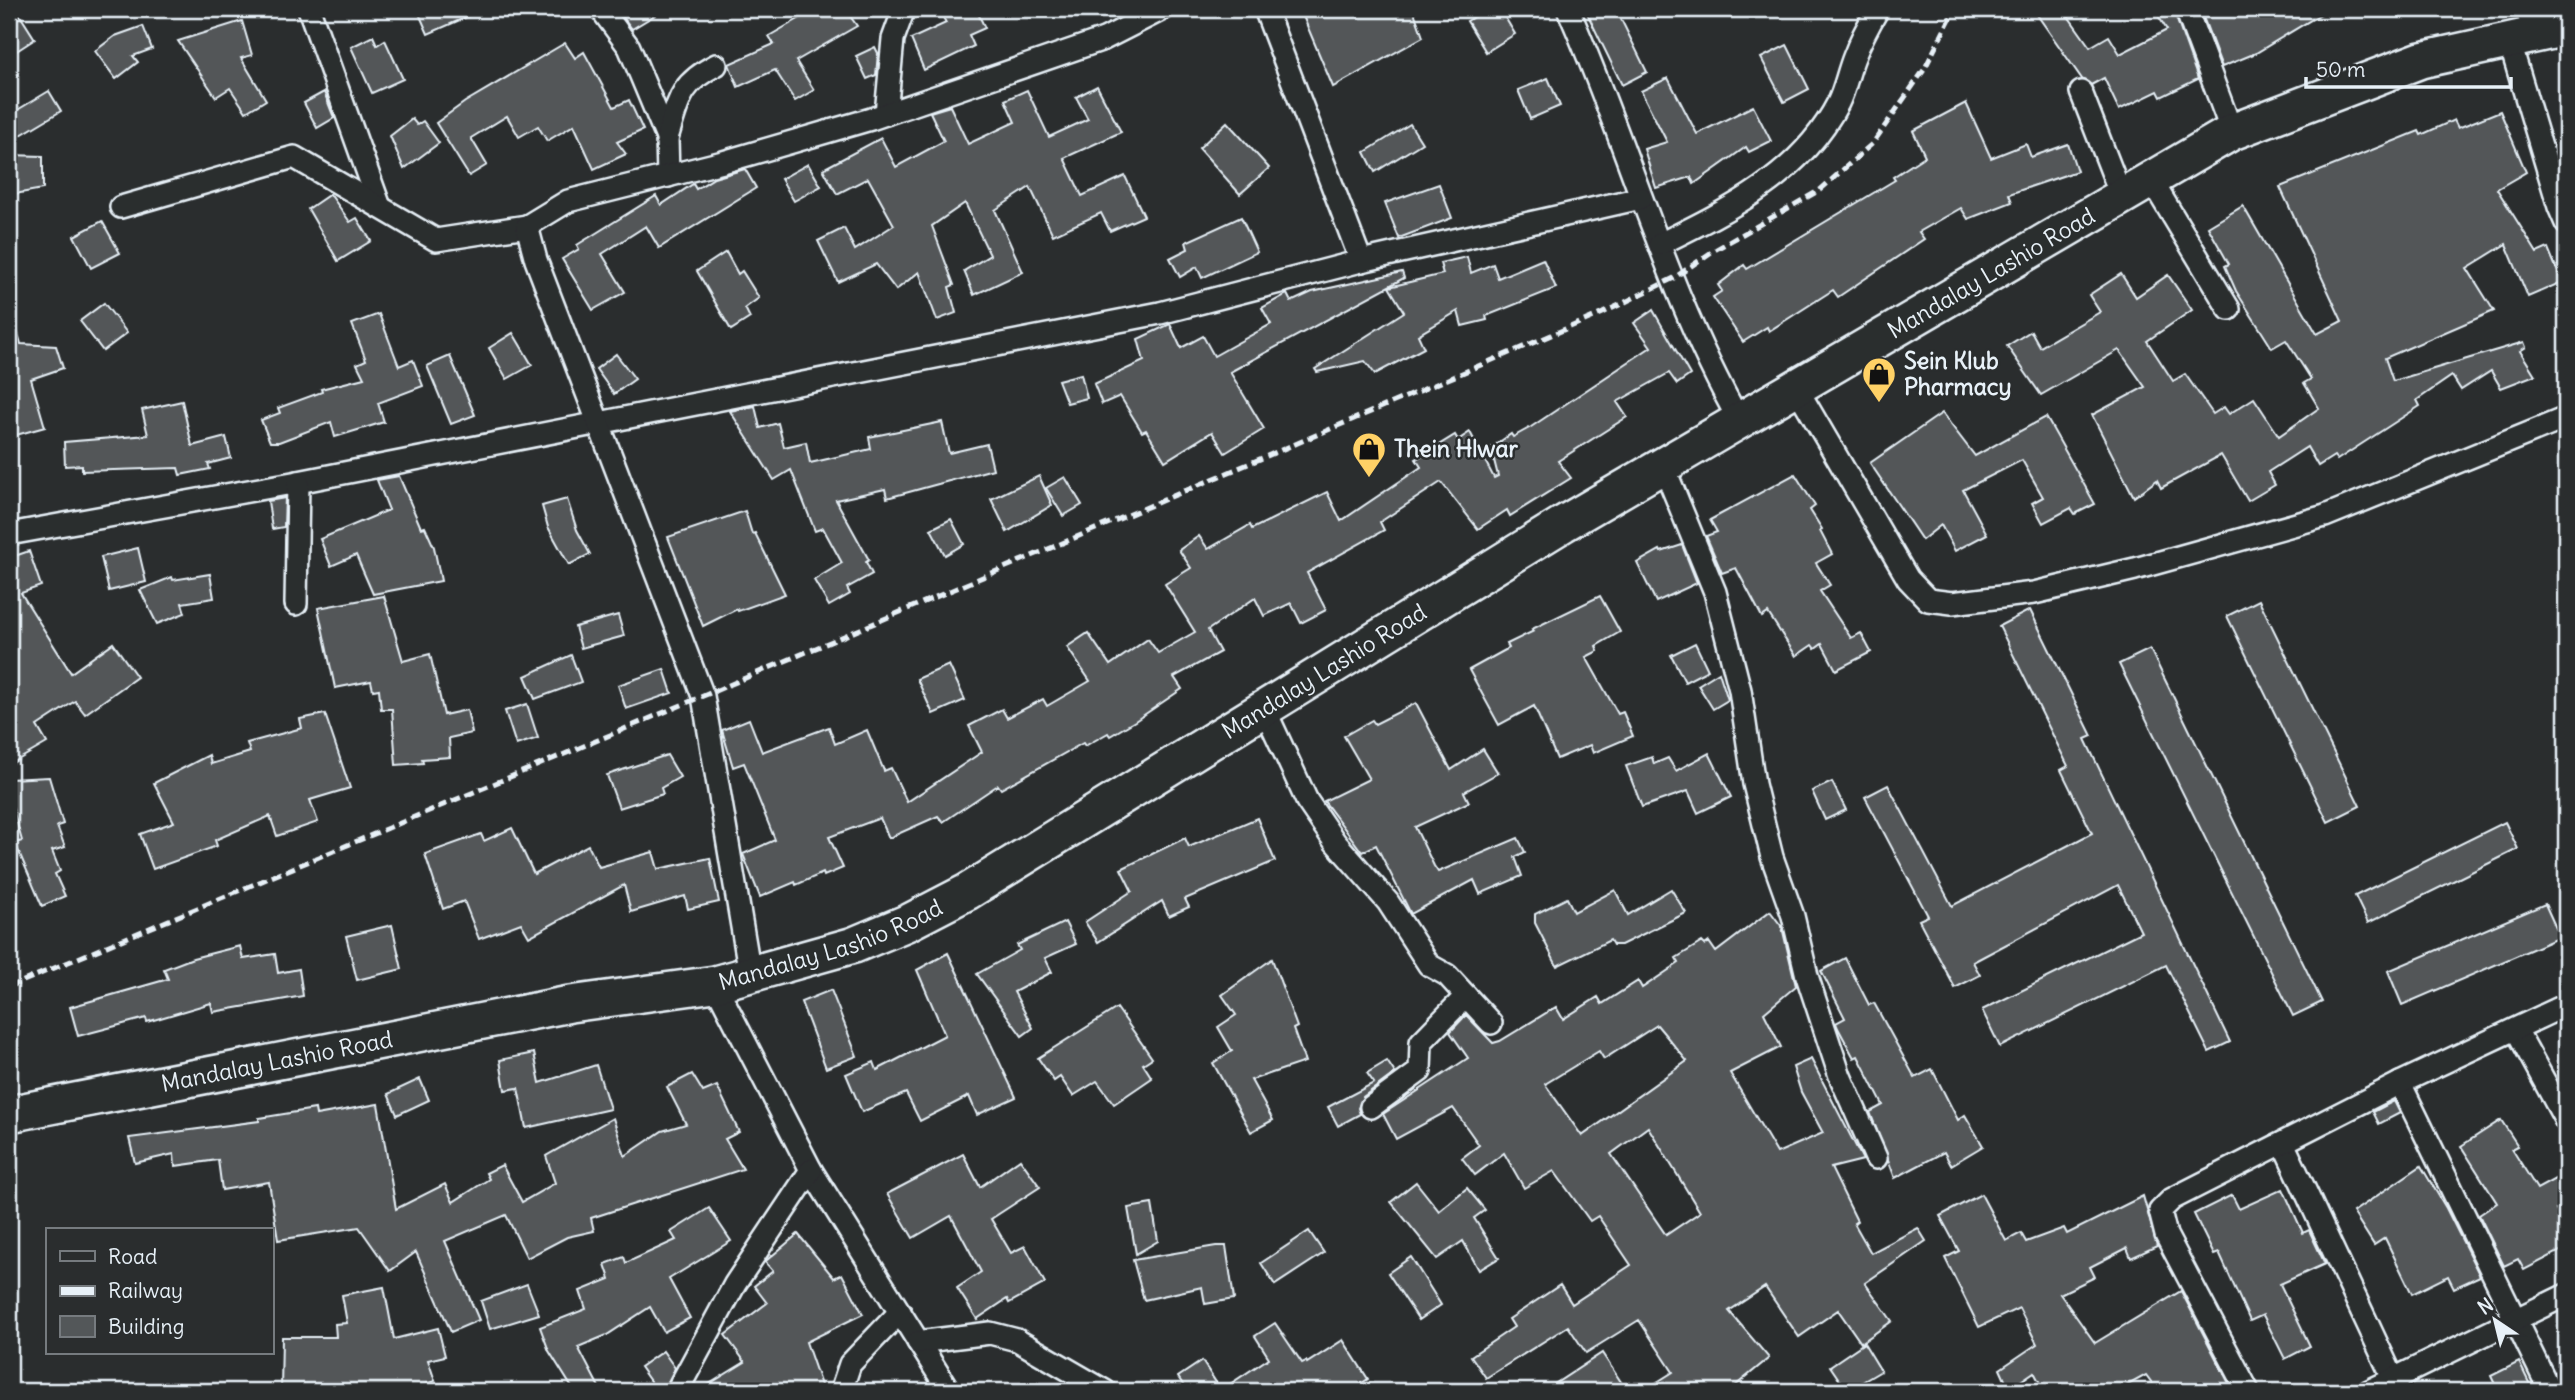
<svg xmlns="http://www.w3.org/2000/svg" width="2575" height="1400" viewBox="0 0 2575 1400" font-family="Delius,sans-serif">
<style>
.building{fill:#535759;stroke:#e8f1f8;stroke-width:2;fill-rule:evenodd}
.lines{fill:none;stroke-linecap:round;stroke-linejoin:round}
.minor-casing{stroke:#e8f1f8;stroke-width:26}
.trunk-casing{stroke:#e8f1f8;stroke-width:40}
.minor{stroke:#2a2d2e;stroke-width:21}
.trunk{stroke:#2a2d2e;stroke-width:35}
.rail{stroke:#e8f1f8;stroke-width:5;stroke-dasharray:10 5;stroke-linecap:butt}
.labels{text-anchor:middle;stroke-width:5;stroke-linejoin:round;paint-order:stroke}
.street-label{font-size:23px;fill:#e8f1f8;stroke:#2a2d2e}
.poi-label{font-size:23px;font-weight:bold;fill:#e8f1f8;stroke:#2a2d2e;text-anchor:start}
</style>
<rect width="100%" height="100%" fill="#2a2d2e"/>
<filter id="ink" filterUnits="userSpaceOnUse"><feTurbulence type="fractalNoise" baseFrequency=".0143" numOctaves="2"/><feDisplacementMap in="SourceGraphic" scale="14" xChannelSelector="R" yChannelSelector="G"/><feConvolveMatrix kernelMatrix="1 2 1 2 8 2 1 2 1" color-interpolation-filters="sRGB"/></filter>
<g filter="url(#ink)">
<g class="building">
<polygon points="9,9 16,9 35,39 9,56"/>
<polygon points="417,9 485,9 428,34"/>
<polygon points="617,9 665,9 632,29"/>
<polygon points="816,9 845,9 857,26 796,61 814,90 795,101 775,70 738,87 729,64 774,44 769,36"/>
<polygon points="939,9 976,9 985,28 969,35 974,46 924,70 911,39 946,23"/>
<polygon points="1300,9 1413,9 1423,37 1333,87"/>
<polygon points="1487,9 1500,9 1515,34 1486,52 1467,21"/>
<polygon points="1585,9 1616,9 1647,72 1622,85"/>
<polygon points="2033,9 2063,9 2090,47 2109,36 2120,54 2167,30 2154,9 2173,9 2198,79 2161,97 2158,91 2119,110 2104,78 2091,85 2082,79"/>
<polygon points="2200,9 2329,9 2256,53 2222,67"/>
<polygon points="242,21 252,55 241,58 266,100 246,112 230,88 216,97 178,41"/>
<polygon points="143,26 152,49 133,56 138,62 116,79 95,51 115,36"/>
<polygon points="373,36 377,45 385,40 403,79 372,93 351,47"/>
<polygon points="565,43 575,58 584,52 614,107 629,100 643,130 617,142 626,154 594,169 574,125 547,141 538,126 519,137 507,116 471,138 487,165 469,176 436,123 465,102"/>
<polygon points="1787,45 1809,89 1784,102 1761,58"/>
<polygon points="875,47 878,53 876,75 867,79 856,56"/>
<polygon points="1548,78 1560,106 1530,119 1518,90"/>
<polygon points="1668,78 1697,134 1753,106 1771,141 1749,152 1746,147 1694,184 1691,177 1656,188 1644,149 1667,142 1641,91"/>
<polygon points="1097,86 1121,132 1064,158 1082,196 1125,176 1144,216 1110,231 1101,213 1053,235 1030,187 995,210 1023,272 974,295 964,271 990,255 965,203 932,226 954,285 949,287 956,313 937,320 919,272 896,290 876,264 838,282 818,241 844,228 855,250 894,225 868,178 837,194 823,169 881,138 896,167 944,141 930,112 950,106 968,144 1015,122 1005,100 1027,90 1049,137 1088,119 1076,97"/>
<polygon points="49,91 61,111 9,142 9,115"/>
<polygon points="324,92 334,118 317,128 304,103"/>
<polygon points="1966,103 1991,158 2026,144 2031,157 2068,144 2077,171 2009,194 2012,202 1968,219 1961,208 1919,232 1924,239 1838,297 1833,290 1769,331 1767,327 1743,342 1713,297 1722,291 1718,285 1744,265 1747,269 1895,180 1893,177 1925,156 1913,131"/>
<polygon points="2500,111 2526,172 2497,189 2537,253 2548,248 2562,282 2528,297 2506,244 2467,268 2494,311 2385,358 2393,381 2524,342 2526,347 2520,351 2535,375 2501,388 2491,371 2461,390 2452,376 2417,400 2420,406 2337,460 2334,456 2318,466 2307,447 2268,472 2275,485 2248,501 2221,455 2161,488 2157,480 2134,497 2092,415 2145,387 2119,350 2041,395 2007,346 2031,331 2040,347 2100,312 2089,295 2121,274 2136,297 2168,275 2192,310 2147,341 2173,381 2185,374 2213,414 2224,407 2229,414 2254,398 2279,436 2319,408 2304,383 2311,379 2286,340 2272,348 2236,291 2225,266 2229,264 2208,227 2243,206 2317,334 2342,321 2280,187 2419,131 2421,135 2454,120 2458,128"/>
<polygon points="412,119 417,125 423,121 439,143 404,169 390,136"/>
<polygon points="1227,122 1269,168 1240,194 1199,148"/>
<polygon points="1410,124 1422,143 1375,172 1365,152"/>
<polygon points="9,155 43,156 43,189 9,195"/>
<polygon points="808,164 821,186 794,201 781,179"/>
<polygon points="745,169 756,188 659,248 646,226 602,254 625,292 593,310 562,259 579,249 577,245 656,196 661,205 693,184 696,189 714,178"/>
<polygon points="1439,184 1452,218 1399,238 1385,203"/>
<polygon points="330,194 350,222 357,218 371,241 338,261 308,209"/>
<polygon points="1241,217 1257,252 1202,278 1197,267 1180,277 1170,258 1188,249 1186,242"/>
<polygon points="102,221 120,253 91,268 74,236"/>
<polygon points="726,252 738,274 742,271 759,298 745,308 750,318 731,330 697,271"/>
<polygon points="1467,257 1471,273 1493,264 1498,278 1543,259 1556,288 1486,316 1487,320 1462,326 1458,311 1418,335 1424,348 1375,374 1365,361 1317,372 1315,369 1404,312 1389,287 1443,274 1440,263"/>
<polygon points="1402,272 1404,278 1230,372 1264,429 1225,453 1212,432 1165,461 1146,430 1142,432 1120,396 1102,404 1094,384 1144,361 1138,339 1170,324 1181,348 1203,336 1214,356 1271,324 1262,308 1287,294 1291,302 1312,292"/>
<polygon points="104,303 127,333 103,351 80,321"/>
<polygon points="1653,310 1690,375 1677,384 1669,373 1617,402 1627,417 1558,461 1571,478 1510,516 1507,510 1478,529 1441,482 1380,522 1384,530 1307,573 1326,610 1301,623 1291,603 1264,616 1255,598 1208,630 1220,652 1174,677 1182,689 1135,721 1110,736 1108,733 1085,746 1083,743 1001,789 998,785 943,822 938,816 889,838 880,818 829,837 843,868 824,876 823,873 796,885 795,882 760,897 743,854 775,840 744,763 733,767 722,730 749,719 762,752 829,727 835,744 867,730 884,771 891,768 907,802 982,752 969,726 1002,709 1007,718 1043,699 1047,706 1090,681 1067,647 1088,633 1110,665 1148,639 1158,653 1195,632 1165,584 1191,568 1179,550 1199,536 1208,549 1250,525 1252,529 1327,492 1341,521 1421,467 1416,459 1455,435 1458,440 1470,432 1494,478 1498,476 1491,448 1511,434 1513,437 1531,427 1651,347 1634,323"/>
<polygon points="379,314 399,366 413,360 423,386 378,403 384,422 335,437 331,422 279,442 270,442 261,420 280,413 278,408 322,392 321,389 364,378 357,364 366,360 352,324"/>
<polygon points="15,323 21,344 56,346 63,368 31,379 45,427 9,437 9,324"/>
<polygon points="513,333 532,365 507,379 489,348"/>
<polygon points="616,354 635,379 614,394 596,369"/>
<polygon points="450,356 475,415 451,424 427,366"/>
<polygon points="1081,374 1087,398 1067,403 1058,380"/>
<polygon points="182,401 192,446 226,437 231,458 208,464 210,469 180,475 178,468 82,471 82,465 65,466 64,442 148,435 142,410"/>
<polygon points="755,406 760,428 778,423 784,447 806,442 810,463 871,449 869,437 942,422 949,453 987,444 993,469 887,498 885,489 836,500 869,560 866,562 872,574 847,588 850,594 829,606 814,580 842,563 823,528 815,531 791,470 774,480 730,411"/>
<polygon points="1942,413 1975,456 2046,417 2095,504 2075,514 2071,508 2043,523 2032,503 2043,497 2022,460 1963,490 1987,534 1955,551 1941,525 1922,540 1870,463"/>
<polygon points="1795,474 1815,506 1810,510 1822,529 1820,531 1832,554 1816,563 1830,585 1820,591 1851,638 1861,633 1871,652 1836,670 1822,644 1815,649 1812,645 1796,656 1768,613 1762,617 1736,568 1722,573 1706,536 1717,532 1710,520"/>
<polygon points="399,476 421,528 425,527 434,547 441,581 373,594 356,555 331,566 320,539 389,510 377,480"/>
<polygon points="1039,476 1052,505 1007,532 991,499"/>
<polygon points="1065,477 1082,505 1063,516 1046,488"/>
<polygon points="285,498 284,527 272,529 268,501"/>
<polygon points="567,499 577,530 590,554 569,565 548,527 542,506"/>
<polygon points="745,511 752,534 755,533 785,594 738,611 737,609 703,626 668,537"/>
<polygon points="951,519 964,544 945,555 931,529"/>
<polygon points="1682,545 1697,583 1656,602 1637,563 1660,550 1661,552"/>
<polygon points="138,548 146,582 109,591 101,557"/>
<polygon points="29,551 41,586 21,593 71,673 113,643 137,677 85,714 75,701 37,726 47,743 9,765 9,558"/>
<polygon points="210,574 214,598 182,603 185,613 157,624 140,590 172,577 173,580"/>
<polygon points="384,596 403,661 430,654 444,715 467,710 472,733 449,738 450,757 422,759 423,763 396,765 392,709 381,709 379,689 373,690 371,681 335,688 318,608"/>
<polygon points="1600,596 1620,632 1596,646 1598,651 1586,657 1618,714 1623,712 1633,736 1593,753 1590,745 1557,759 1534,706 1499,725 1469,670 1509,648 1507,644 1534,631 1532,629"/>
<polygon points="2259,600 2360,806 2328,822 2227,616"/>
<polygon points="2030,610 2092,736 2085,739 2230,1042 2209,1052 2166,965 2000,1047 1982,1010 2141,932 2118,885 1973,962 1980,975 1955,988 1919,920 1928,916 1865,797 1888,785 1952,906 2092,833 2061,770 2068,766 1999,626"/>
<polygon points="618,615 624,636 581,648 575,627"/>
<polygon points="1695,643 1708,670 1685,682 1671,655"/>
<polygon points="2150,649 2322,1002 2293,1016 2119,664"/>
<polygon points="571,655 581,682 535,699 525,676"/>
<polygon points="949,665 965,700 933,714 917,679"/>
<polygon points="664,669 672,693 626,709 618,685"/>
<polygon points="1719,672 1728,700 1713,709 1698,685"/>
<polygon points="1416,703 1451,770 1483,749 1498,773 1464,792 1469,802 1415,827 1434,866 1438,872 1518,838 1525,852 1515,857 1522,876 1480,894 1474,880 1411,914 1376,845 1362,852 1324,801 1369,779 1344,736 1372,720 1375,724"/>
<polygon points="527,704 538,738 516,745 505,711"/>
<polygon points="325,714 350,788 310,800 318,822 277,836 270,816 215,840 217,846 153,869 140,834 174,822 154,783 209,755 211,764 250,752 247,743 302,728 300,719"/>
<polygon points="1709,753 1731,797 1698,813 1688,791 1642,807 1626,766 1652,757 1654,764 1668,758 1676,771"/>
<polygon points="667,755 680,777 661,788 663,794 619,808 607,775"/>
<polygon points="49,777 63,824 57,826 65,847 52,851 60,871 55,874 65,896 42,906 15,843 22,841 9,795 9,779"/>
<polygon points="1832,782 1846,810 1825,820 1812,791"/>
<polygon points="1257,818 1275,861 1185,899 1189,907 1169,916 1162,901 1098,942 1085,922 1132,891 1121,869 1185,838 1189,847"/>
<polygon points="2505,822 2518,849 2368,923 2355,896"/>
<polygon points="512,828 534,874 588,845 599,867 653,852 658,869 710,858 719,902 688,909 685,896 631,912 624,885 529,937 521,923 479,939 464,901 443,909 425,854 481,834 484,841"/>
<polygon points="1671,889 1686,913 1621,945 1613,945 1610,940 1557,966 1535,923 1535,914 1567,898 1574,912 1615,890 1628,915"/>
<polygon points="2545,904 2560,937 2402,1005 2388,971"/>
<path d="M1770,911L1782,927L1796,986L1764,1013L1781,1047L1730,1073L1777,1153L1823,1133L1801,1092L1793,1067L1811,1059L1863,1160L1831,1168L1857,1221L1854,1223L1871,1253L1918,1228L1926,1241L1865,1283L1892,1321L1861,1343L1838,1310L1799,1337L1765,1287L1729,1311L1769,1358L1729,1391H1643L1673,1372L1639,1320L1586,1353L1568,1326L1486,1378L1471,1356L1514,1327L1509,1319L1560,1285L1572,1304L1631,1265L1598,1216L1590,1221L1554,1171L1524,1188L1504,1153L1475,1175L1462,1158L1479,1145L1453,1108L1396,1139L1383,1114L1468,1058L1450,1032L1466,1015L1493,1043L1500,1041L1556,1007L1563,1019L1598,997L1602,1004L1638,981L1642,988L1679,963L1676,958L1702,942L1705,945L1709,942L1716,952ZM1657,1025L1687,1061L1582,1136L1545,1084L1599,1051L1604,1059ZM1648,1127L1700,1212L1666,1235L1611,1154Z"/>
<polygon points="1065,922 1076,944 1045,958 1052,972 1014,992 1033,1028 1022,1036 977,974 1020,950 1017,945"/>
<polygon points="392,925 402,969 357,980 346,936"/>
<polygon points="240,946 243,959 275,954 278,973 299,969 303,996 213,1012 211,1003 147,1022 146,1018 78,1036 70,1007 168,979 164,969 193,958"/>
<polygon points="948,953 1016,1097 977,1115 969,1096 920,1121 906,1093 862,1112 846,1074 874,1062 877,1070 945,1035 917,970"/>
<polygon points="1845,958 1869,1005 1874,1003 1915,1078 1932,1069 1958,1120 1965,1115 1983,1146 1951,1165 1944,1152 1895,1178 1870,1112 1883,1105 1858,1056 1854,1058 1838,1028 1836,1023 1845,1018 1821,971"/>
<polygon points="1272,959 1297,1027 1293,1029 1305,1062 1251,1080 1273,1120 1251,1132 1213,1063 1232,1051 1218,1027 1236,1015 1222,995"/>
<polygon points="831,990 857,1056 826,1068 801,1002"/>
<polygon points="1117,1008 1152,1058 1143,1064 1152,1078 1114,1104 1097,1081 1073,1096 1060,1077 1054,1081 1038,1058"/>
<polygon points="534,1053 540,1083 596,1065 610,1109 526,1128 518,1088 505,1090 500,1060"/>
<polygon points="1387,1061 1395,1073 1363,1097 1358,1108 1360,1114 1338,1126 1328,1107 1374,1083 1367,1073"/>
<polygon points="692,1074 703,1092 717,1086 739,1132 725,1139 743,1169 591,1218 594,1231 567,1237 527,1258 506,1215 445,1241 479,1320 451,1332 416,1252 390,1271 359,1227 278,1240 269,1182 222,1190 218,1160 175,1166 174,1154 135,1163 129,1138 259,1121 259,1118 315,1109 316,1115 378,1104 396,1209 445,1184 453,1202 489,1179 486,1173 502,1165 522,1202 555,1183 546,1156 613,1118 625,1156 662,1131 686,1124 667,1087"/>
<polygon points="420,1079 429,1100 397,1115 388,1094"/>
<polygon points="2394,1101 2400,1113 2379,1124 2373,1112"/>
<polygon points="2501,1120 2518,1146 2512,1149 2537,1189 2566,1173 2566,1204 2556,1210 2566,1230 2566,1248 2524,1270 2518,1259 2504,1266 2479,1215 2497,1203 2461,1146"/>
<polygon points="963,1154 980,1187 1020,1159 1040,1187 991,1219 1011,1253 1025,1246 1045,1283 1009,1303 1007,1299 977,1319 957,1288 981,1272 951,1216 913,1238 887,1194"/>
<polygon points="2421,1166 2446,1208 2480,1276 2454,1288 2448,1276 2412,1294 2385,1238 2374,1245 2353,1212"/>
<polygon points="1416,1182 1439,1211 1467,1188 1485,1210 1474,1218 1499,1258 1479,1270 1463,1241 1437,1259 1391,1202"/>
<polygon points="2283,1189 2303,1233 2309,1230 2325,1264 2280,1284 2310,1346 2285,1359 2263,1315 2250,1321 2219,1253 2214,1255 2194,1214 2232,1195 2239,1209"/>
<polygon points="1981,1194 2006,1241 2021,1233 2026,1242 2064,1228 2067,1234 2143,1196 2157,1246 2131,1258 2127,1248 2090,1267 2095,1277 2060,1294 2095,1343 2181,1291 2233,1391 2158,1391 2146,1375 2117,1391 2044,1391 2034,1372 2009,1389 2000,1369 2037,1344 2019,1308 1979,1327 1945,1258 1959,1251 1940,1216"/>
<polygon points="1152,1204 1158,1241 1136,1254 1128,1208"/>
<polygon points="709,1208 731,1241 669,1279 690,1318 664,1332 650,1307 607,1335 578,1347 601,1391 574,1391 549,1351 540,1327 586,1309 580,1291 610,1279 605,1264 624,1257 626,1263 676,1240 671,1232"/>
<polygon points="1309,1231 1324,1253 1275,1285 1261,1263"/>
<polygon points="798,1234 834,1278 842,1274 863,1314 806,1342 823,1391 698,1391 745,1362 725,1335 767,1303 754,1286 773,1271 765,1262 767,1260"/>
<polygon points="1216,1246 1226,1246 1234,1299 1205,1304 1202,1287 1144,1300 1133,1260"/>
<polygon points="1411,1257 1441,1305 1419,1320 1388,1273"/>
<polygon points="527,1284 539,1314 490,1329 481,1301"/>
<polygon points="384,1287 394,1339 438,1328 445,1356 428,1360 435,1381 406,1391 281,1391 282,1337 336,1337 335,1324 347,1323 342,1295"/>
<polygon points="1275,1323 1302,1363 1306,1361 1307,1363 1343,1340 1368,1379 1350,1391 1187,1391 1178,1377 1202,1361 1221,1390 1269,1358 1255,1336"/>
<polygon points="1864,1343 1881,1371 1847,1391 1830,1366"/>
<polygon points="663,1351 675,1368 664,1390 657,1391 640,1367"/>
<polygon points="1602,1353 1627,1391 1544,1391"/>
<polygon points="2519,1362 2533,1391 2498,1391 2491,1376"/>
</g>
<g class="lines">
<g class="minor-casing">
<g id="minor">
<polyline points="309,9 380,207"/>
<polyline points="601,9 629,47 667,138 668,176"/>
<polyline points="1265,9 1361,261"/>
<path d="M1568,9C1628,144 1666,291 1739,420"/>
<polyline points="2186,9 2232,132"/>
<polyline points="2526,9 2536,33"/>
<polyline points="2509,40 2559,207 2566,223"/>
<polyline points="2081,92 2121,195"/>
<polyline points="886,114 893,39 904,9"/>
<path d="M667,138C679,100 679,84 716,65"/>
<polyline points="2150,178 2229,309"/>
<polyline points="121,207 294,157 436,240 527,226"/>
<path d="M1660,244C1729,210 1801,175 1838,103C1845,89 1848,72 1854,57C1860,41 1869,24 1878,9"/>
<polyline points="1796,387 1908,579 1928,600 1952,603 2034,593 2135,569 2325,516 2566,418"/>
<polyline points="1663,465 1715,592 1740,690 1754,784 1772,857 1793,916 1807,976 1840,1076 1876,1158"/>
<polyline points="9,534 298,482 1160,313 1361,261 1641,198"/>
<polyline points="296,604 298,482"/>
<polyline points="1264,708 1307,801 1335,842 1388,902 1429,965 1447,975 1491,1023"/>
<polyline points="750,974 703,696 536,260 527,226 568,201 723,162 871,119 1104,39 1163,9"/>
<polyline points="715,984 811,1170 949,1391"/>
<polyline points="2517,1031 2566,1121"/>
<polyline points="2400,1083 2550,1391"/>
<polyline points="1371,1107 1420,1071 1421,1042 1466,996"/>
<polyline points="2283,1143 2399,1391"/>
<polyline points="918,1342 990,1333 1017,1340 1105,1391"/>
<polyline points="677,1391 735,1284 811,1170"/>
<polyline points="841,1391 850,1364 900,1312"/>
<polyline points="2248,1391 2166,1235 2160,1211 2172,1199 2400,1083 2566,1005"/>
<polyline points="2369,1391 2566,1295"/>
</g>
</g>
<g class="trunk-casing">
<g id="trunk">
<path id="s1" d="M9,1114L570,1004L715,984L854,945L909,922L967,892L1563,524L2232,132L2421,60L2566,28"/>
</g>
</g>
<use href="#minor" class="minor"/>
<use href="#trunk" class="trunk"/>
<polyline class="rail" points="9,987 703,696 1603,313 1674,278 1713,251 1820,190 1873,143 1924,70 1955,9"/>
</g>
</g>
<defs>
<g id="shop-pin" transform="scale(1.75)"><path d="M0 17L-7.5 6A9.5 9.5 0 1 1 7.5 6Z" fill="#ffd166" stroke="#2a2d2e"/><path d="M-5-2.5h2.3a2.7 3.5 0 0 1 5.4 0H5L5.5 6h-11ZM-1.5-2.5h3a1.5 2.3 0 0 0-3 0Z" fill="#111"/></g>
</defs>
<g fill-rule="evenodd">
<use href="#shop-pin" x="1879" y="374"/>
<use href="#shop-pin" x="1369" y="449"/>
</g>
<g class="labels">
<g class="street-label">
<text dy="8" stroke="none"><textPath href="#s1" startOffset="2184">Mandalay Lashio Road</textPath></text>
<text dy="8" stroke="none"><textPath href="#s1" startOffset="1407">Mandalay Lashio Road</textPath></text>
<text dy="8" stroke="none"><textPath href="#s1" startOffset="840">Mandalay Lashio Road</textPath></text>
<text dy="8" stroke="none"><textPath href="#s1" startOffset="273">Mandalay Lashio Road</textPath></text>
</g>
<g class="poi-label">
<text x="1904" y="369">Sein Klub<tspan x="1904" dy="26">Pharmacy</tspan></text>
<text x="1394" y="457">Thein Hlwar</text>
</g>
</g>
<rect width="2575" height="1400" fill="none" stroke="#2a2d2e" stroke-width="35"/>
<rect x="18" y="18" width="2540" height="1365" fill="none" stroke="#e8f1f8" stroke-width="2.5" filter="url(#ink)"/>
<rect x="46" y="1228" width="228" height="126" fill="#2a2d2e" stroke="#767b7f" stroke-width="2"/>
<rect x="60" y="1251" width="35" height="10" fill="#2a2d2e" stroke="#767b7f" stroke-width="2"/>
<text x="108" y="1264" font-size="21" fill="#e8f1f8">Road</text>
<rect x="60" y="1286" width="35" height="10" fill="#e8f1f8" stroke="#767b7f" stroke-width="2"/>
<text x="108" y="1298" font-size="21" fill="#e8f1f8">Railway</text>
<rect x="60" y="1316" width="35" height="21" fill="#535759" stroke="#767b7f" stroke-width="2"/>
<text x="108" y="1334" font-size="21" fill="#e8f1f8">Building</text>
<g transform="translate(2495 1320) rotate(325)" stroke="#2a2d2e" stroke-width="5" paint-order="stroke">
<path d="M0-5L12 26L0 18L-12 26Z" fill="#e8f1f8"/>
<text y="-10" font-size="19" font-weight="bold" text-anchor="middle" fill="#e8f1f8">N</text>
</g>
<path d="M2306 77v10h205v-10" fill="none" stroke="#e8f1f8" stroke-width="3.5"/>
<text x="2316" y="77" font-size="21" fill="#e8f1f8" stroke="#2a2d2e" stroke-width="5" paint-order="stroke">50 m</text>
</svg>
